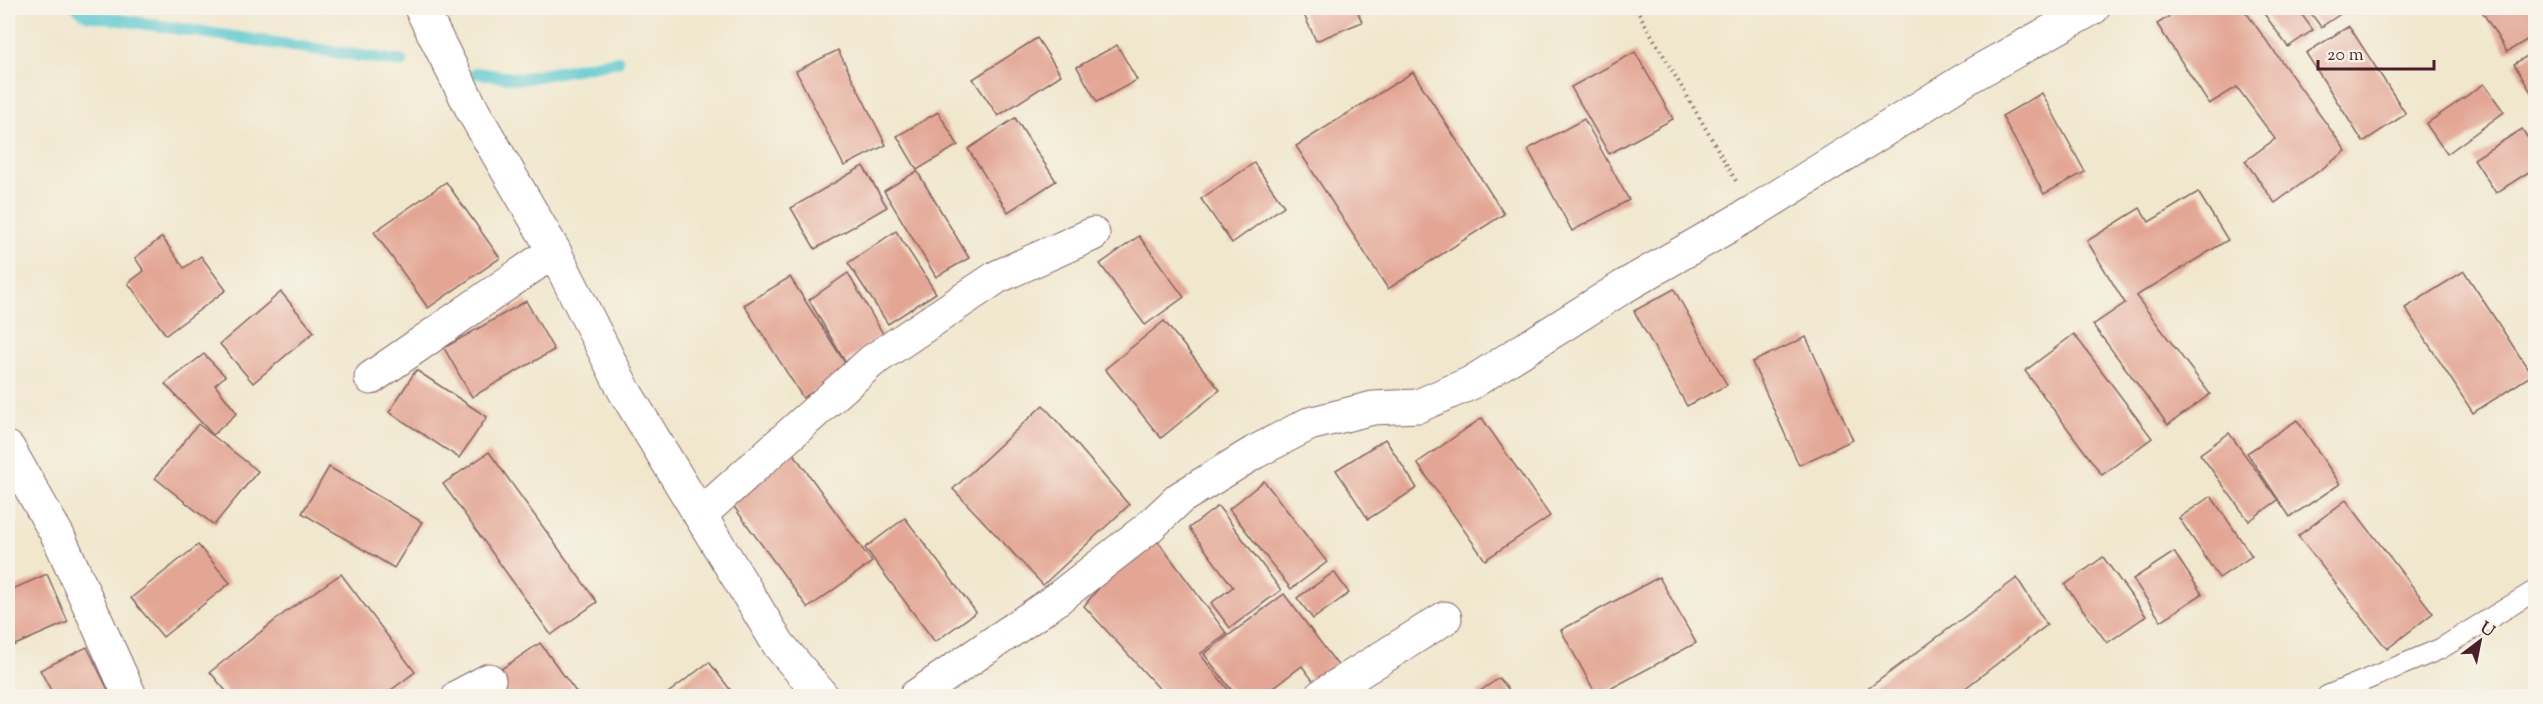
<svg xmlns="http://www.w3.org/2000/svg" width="2543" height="704" viewBox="0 0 2543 704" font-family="'Sorts Mill Goudy',serif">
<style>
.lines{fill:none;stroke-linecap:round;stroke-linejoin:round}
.stream{stroke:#5dcad1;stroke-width:12}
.building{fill:#e3a694}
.lane-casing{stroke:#846564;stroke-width:22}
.street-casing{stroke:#846564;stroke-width:35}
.path{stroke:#846564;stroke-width:4;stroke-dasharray:1.5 4.5;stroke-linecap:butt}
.lane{stroke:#fff;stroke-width:20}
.street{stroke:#fff;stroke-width:33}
</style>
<rect width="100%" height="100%" fill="#f7f3e8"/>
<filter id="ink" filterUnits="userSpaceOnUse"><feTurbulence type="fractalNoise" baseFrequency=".0167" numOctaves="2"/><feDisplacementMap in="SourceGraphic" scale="12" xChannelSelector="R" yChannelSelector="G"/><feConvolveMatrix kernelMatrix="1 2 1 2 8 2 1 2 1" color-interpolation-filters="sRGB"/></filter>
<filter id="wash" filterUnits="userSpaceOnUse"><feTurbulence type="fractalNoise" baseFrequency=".008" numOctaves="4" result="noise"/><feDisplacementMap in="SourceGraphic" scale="24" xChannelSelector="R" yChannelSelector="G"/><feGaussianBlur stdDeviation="1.35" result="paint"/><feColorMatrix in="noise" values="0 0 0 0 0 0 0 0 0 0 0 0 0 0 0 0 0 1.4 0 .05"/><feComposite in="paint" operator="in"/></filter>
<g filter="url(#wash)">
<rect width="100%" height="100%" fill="#f0e7cd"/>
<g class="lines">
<g class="stream">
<polyline points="78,8 87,15 402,62"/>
<polyline points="476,73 520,79 618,61"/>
</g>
</g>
<g id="blocks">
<g class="building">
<polygon points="1301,8 1356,8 1362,22 1316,41"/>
<polygon points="1943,8 1959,8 1946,14"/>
<polygon points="2182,8 2243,8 2346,151 2275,203 2245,161 2275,139 2237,87 2209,104 2157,24"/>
<polygon points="2260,8 2297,8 2313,30 2288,47"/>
<polygon points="2307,8 2349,8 2321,27"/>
<polygon points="2480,8 2535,8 2535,35 2507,52"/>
<polygon points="2349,26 2406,114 2363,142 2306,53"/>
<polygon points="1037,38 1061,75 998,116 973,79"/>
<polygon points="1117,45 1137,80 1097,102 1077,67"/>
<polygon points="838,50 886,145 844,166 796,71"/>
<polygon points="2535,51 2535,99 2514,64"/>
<polygon points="1635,52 1673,119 1609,154 1571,87"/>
<polygon points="1413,72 1504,214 1388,289 1296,146"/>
<polygon points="2484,84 2504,112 2447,154 2426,124"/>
<polygon points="2042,93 2085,172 2044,194 2002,116"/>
<polygon points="938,112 958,145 917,170 897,136"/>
<polygon points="1015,118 1056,181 1008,212 968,149"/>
<polygon points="1584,119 1629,200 1572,231 1528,149"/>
<polygon points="2522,129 2535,149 2535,168 2496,193 2474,159"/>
<polygon points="1254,163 1284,206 1232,243 1201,199"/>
<polygon points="863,166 887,207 815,249 791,208"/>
<polygon points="917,171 969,258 936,277 884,191"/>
<polygon points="446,182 500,258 428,308 374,232"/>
<polygon points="2198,192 2228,240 2136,296 2210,394 2168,425 2093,325 2125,303 2087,241 2140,208 2149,222"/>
<polygon points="896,231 936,293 888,324 848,263"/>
<polygon points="1139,236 1184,297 1145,325 1100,264"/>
<polygon points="162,237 184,268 201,256 226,290 166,335 128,283 144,271 135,258"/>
<polygon points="2464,271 2532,375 2473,413 2405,308"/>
<polygon points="848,273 883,334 845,362 809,300"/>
<polygon points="790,277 849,369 803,398 744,305"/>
<polygon points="1674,289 1727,385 1687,406 1634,311"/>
<polygon points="281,292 314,332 253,383 220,344"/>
<polygon points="526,301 554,350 472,397 444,348"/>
<polygon points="1164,321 1220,390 1161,438 1105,369"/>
<polygon points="2074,334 2152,438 2102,475 2025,371"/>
<polygon points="1806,337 1853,440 1799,465 1752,362"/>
<polygon points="204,354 225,376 215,385 237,413 213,435 165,384"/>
<polygon points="416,370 487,417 459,458 389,412"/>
<polygon points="1043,405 1129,505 1043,585 953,489"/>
<polygon points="1482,418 1550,516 1485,560 1417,463"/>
<polygon points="2297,420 2340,484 2290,517 2247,453"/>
<polygon points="198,424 258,471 214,525 155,478"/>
<polygon points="2229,433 2278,500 2249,521 2200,454"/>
<polygon points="1385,439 1417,488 1368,519 1336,470"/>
<polygon points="489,452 597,602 551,635 443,484"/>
<polygon points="793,453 872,562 808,608 729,500"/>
<polygon points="329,467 422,522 394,568 302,513"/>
<polygon points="1264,481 1327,562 1291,589 1229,509"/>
<polygon points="2211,496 2252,556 2219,578 2179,518"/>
<polygon points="2346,500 2433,613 2387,649 2298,536"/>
<polygon points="1218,506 1281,590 1230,628 1211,603 1233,587 1189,528"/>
<polygon points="905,518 976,612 935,642 865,548"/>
<polygon points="1148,528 1227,634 1200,654 1233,696 1166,696 1084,606"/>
<polygon points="198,545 230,583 163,637 131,598"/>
<polygon points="2174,552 2202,594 2161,621 2133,579"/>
<polygon points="2103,557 2146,616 2107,643 2065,585"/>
<polygon points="1334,572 1349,593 1313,619 1297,598"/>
<polygon points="47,574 68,622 8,648 8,591"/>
<polygon points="341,574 415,672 383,696 230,696 210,672 287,611"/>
<polygon points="1659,577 1696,643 1597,696 1561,630"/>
<polygon points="2017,578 2047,625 1955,696 1858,696"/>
<polygon points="1284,594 1340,668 1317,686 1302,666 1262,696 1236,696 1204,654"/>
<polygon points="540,643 579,696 477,696 494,674"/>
<polygon points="87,647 111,696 54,696 40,670"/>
<polygon points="709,662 735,696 664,696"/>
<polygon points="1499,678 1514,696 1473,696"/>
</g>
</g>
</g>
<g filter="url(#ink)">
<use href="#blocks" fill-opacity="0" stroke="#846564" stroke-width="1.5"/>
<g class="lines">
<g class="lane-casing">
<polyline id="lane" points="2327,696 2440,649 2536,590"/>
</g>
<g class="street-casing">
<g id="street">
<polyline points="421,8 474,113 554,251 624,390 779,645 822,696"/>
<polyline points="371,378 554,251"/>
<polyline points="8,448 59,538 130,696"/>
<polyline points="700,515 872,361 997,277 1093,234"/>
<polyline points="459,696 489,680"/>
<polyline points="916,696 1053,602 1148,528 1180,498 1255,452 1309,424 1373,408 1418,406 1471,383 1623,287 1753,212 1974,74 2093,8"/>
<polyline points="1321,696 1445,618"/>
</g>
</g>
<polyline class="path" points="1636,8 1736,181"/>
<use href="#lane" class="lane"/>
<use href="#street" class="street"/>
</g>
</g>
<rect width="2543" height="704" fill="none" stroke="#f7f3e8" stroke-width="30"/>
<g transform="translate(2480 641) rotate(32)" stroke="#f7f3e8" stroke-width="4.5" paint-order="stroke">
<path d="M0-4.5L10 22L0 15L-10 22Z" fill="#4a1f2b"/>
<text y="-9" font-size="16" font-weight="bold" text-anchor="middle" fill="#4a1f2b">U</text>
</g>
<path d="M2318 60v9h116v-9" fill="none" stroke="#4a1f2b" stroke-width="3"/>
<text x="2327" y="60" font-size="18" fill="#4a1f2b" stroke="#f7f3e8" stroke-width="4.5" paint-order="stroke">20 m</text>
</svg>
